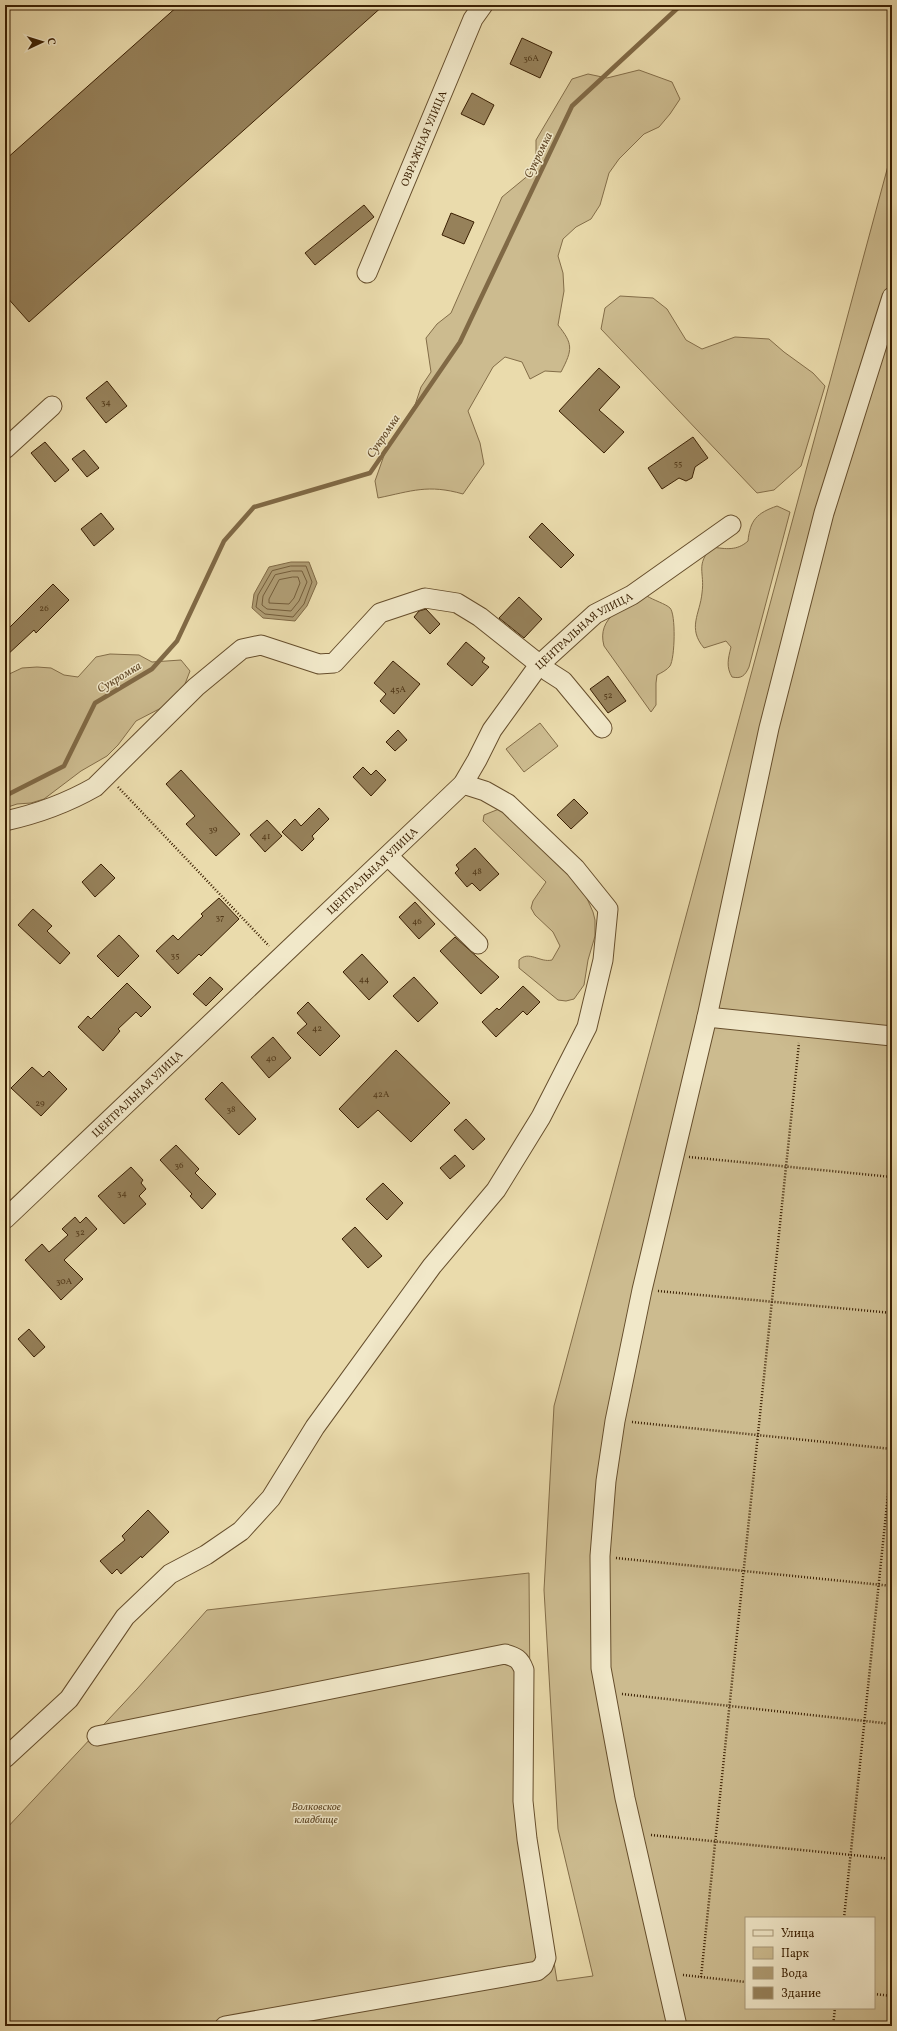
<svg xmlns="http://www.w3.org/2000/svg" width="897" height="2031" viewBox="0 0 897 2031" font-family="Vollkorn,serif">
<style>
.green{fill:#ccbb8f;stroke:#836d48;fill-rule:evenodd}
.water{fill:#ae9b72;stroke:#806945}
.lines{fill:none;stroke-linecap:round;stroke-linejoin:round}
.shore{stroke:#745d3a;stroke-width:1}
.stream{stroke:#806945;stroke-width:4.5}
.building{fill:#96815a;stroke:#3a1f02}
.minor-casing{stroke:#664e2c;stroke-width:21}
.path{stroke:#3a1f02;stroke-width:2.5;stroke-dasharray:1 2;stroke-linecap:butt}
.minor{stroke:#f1e8c9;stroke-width:19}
.labels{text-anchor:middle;stroke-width:3;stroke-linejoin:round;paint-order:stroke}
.number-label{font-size:9px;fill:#513818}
.street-label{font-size:11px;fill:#3a1f02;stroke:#f1e8c9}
.park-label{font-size:11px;font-style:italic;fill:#5e4625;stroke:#f1e8c9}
.water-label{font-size:12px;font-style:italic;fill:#634a29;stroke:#f1e8c9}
</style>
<rect width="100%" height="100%" fill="#eadbac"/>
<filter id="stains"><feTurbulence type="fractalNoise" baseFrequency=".005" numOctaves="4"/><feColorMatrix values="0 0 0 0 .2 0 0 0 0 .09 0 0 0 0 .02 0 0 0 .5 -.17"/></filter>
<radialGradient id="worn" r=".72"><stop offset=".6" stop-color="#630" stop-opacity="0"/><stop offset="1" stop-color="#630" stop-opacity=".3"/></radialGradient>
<g class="green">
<path d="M639,70L672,82L680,99L670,114L659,127L644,134L619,159L609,173L600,205L591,219L576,227L563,239L558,256L563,273L564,291L558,325C573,344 573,349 561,372L545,371L530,379L522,362L505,357L493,367L468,411L480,443L484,464L463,494C428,484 412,491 378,498L375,481L387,447L415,405L421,387L431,372L426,338L437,324L451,313L502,197L530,174L536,157V140L572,79L588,74L607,78Z"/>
<path d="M892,151V2026H5V1830L137,1689L207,1610L529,1573L531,1820L557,1981L593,1976L558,1829L544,1590L554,1406ZM746,1918H874V2008H746Z"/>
<polygon points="620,296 653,298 667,309 686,340 702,349 735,337 769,339 784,352 813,373 825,386 801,466 774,490 757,493 601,329 605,308"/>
<path d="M777,506L790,512L749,667C745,676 741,679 732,677C726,667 728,659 731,647L726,641L704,648C687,628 700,614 702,593C705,572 695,565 712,547C726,549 737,551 748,541C750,520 757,513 777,506Z"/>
<path d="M647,596C653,600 666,604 670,608C676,614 675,658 670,666C667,670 661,673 657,675L656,683V705L651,712L604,646C596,617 625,605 647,596Z"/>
<polygon points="110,654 139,655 152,662 181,660 190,671 185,684 175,697 163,707 136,721 118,745 107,756 81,771 44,799 31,803 17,804 5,808 5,676 22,668 37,667 51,668 64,675 78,677 96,657"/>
<polygon points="540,723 558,746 524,772 506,749"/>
<path d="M499,809L508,812L577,876L593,912L595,920V936L588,960L584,985L574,999L566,1001L558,1000L519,968V960C529,950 540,963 552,960L560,946L553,932L535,915L531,908L533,901L546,882L483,821L484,815Z"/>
</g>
<polygon class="water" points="291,562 309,562 317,583 307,606 295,621 263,618 252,608 254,594 269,567"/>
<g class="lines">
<g class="shore">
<polygon points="291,566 306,566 312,582 304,604 293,617 265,614 256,607 258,595 272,571"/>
<polygon points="292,571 302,571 307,582 299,601 291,611 267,609 262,605 263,596 275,575"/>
<polygon points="293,577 298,577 300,583 294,598 289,604 269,603 269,599 279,580"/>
</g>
<polyline class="stream" points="5,796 64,766 95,703 152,669 177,641 224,541 254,507 370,473 460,342 572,106 681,5"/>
</g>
<g class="building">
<polygon points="179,5 384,5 29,322 5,295 5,160"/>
<polygon points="522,38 552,52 540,78 510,64"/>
<polygon points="472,93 494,105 484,125 461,114"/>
<polygon points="364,205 374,217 315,265 305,253"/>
<polygon points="451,213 474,222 464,244 442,235"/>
<polygon points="599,368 620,387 599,410 624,432 604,453 559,411"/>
<polygon points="107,381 127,406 106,423 86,398"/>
<polygon points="693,437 708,458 695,467 692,478 686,481 679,478 662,489 648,468"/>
<polygon points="45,442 69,470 55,482 31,453"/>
<polygon points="84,450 99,468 87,477 72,459"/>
<polygon points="101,513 114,529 94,546 81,529"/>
<polygon points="542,523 574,555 561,568 529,537"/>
<polygon points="53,584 69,600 36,633 34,630 5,657 5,632"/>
<polygon points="519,597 542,619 524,638 499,618"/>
<polygon points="426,609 440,624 430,634 414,617 419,611"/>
<polygon points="466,642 485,658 482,662 489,667 472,686 447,664"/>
<polygon points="393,661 420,684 394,714 380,701 386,694 374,683"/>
<polygon points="608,676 626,701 608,713 590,689"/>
<polygon points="398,730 407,740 395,751 386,742"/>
<polygon points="363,767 371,775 376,770 386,780 371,796 353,777"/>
<polygon points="181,770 240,834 216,856 186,824 195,816 166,784"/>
<polygon points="574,799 588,813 571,829 557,815"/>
<polygon points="319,808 329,819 312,836 314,839 302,851 282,832 295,819 301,826"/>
<polygon points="267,820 282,836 265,852 250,835"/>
<polygon points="475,848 499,874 480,891 472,883 467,887 455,873 459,869 456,865"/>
<polygon points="101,864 115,878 95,897 82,882"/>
<polygon points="219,898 239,919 201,956 199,954 178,974 156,951 173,935 178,940 203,916 201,914"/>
<polygon points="415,902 435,924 419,939 399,917"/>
<polygon points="33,909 52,926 47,931 70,953 60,964 18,925"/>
<polygon points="119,935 139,956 118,977 97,956"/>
<polygon points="455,937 499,977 481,994 440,951"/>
<polygon points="362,954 388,982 369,1000 343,972"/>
<polygon points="210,977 223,989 206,1006 193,994"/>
<polygon points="414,977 438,1003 418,1022 393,996"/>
<polygon points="127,983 151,1007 141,1017 136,1012 118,1029 120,1031 103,1051 78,1027 88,1016 91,1019"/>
<polygon points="523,986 540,1002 527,1015 523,1011 496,1037 482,1022 497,1008 499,1010"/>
<polygon points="308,1002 340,1036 320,1056 297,1033 307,1024 297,1013"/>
<polygon points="273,1037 291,1058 269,1078 251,1057"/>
<polygon points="396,1050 450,1103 411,1142 378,1110 358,1128 339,1109"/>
<polygon points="32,1067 43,1077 49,1071 67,1089 41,1116 11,1088"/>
<polygon points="222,1082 256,1119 239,1135 205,1099"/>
<polygon points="466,1119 485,1139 473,1150 454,1130"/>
<polygon points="176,1145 199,1169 195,1173 216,1194 202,1209 190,1196 192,1194 160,1160"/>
<polygon points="455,1155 465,1166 450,1179 440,1168"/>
<polygon points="131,1167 143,1180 141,1183 146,1189 139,1196 146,1204 124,1224 98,1196"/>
<polygon points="383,1183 403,1203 387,1220 366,1199"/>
<polygon points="75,1217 80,1223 86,1217 97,1229 64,1260 83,1279 61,1300 25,1260 42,1244 49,1252 68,1235 62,1229"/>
<polygon points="355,1227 382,1256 368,1268 342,1239"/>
<polygon points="29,1329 45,1347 34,1357 18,1339"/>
<polygon points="148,1510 169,1532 142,1558 141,1556 121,1574 117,1569 112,1574 100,1561 125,1540 122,1536"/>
</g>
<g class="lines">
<g class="minor-casing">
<g id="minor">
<path id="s1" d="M367,273L473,19L483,5"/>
<polyline points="5,449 52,406"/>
<path d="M5,821C37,814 67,803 95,787L196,687L242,649L261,645L319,664L334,663L380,613L425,598L457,603L480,617L549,672L563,681L602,728"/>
<polyline points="388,856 478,944"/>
<polyline points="707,1017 892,1036"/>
<path id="s2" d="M5,1219L463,784L477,760L492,730L539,665L595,614L632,595L731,525"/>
<path d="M97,1736L505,1654C516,1657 520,1659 524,1670L523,1801L527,1839L546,1958L543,1966L537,1971L225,2026"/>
<polyline points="5,1758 69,1699 125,1617 170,1574 206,1555 241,1531 271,1498 315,1427 432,1266 496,1190 541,1117 587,1027 603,960 608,909 575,868 508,804 485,791 463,784"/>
<polyline points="677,2026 625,1798 601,1668 600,1556 606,1481 615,1421 642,1290 707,1017 769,728 824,513 892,297"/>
</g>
</g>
<g class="path">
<polyline points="118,787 269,946"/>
<polyline points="689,1157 892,1177"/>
<polyline points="658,1291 892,1313"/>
<polyline points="632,1422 892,1449"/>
<polyline points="616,1558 892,1586"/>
<polyline points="622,1694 892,1724"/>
<polyline points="651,1835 892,1859"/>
<polyline points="844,1918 892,1456"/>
<polyline points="683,1975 746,1982"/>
<polyline points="701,1977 799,1043"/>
<polyline points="874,1994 892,1996"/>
<polyline points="833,2026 835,2008"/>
</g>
<use href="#minor" class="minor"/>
</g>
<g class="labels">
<g class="number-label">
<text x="531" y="61">36А</text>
<text x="106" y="405">34</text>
<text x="678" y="466">55</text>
<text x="44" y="611">26</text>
<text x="398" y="692">45А</text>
<text x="608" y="698">52</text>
<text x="213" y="832">39</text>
<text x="266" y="839">41</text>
<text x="477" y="874">48</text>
<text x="220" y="920">37</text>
<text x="417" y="924">46</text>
<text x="175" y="958">35</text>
<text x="364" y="982">44</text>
<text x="317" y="1031">42</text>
<text x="271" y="1061">40</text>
<text x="381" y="1097">42А</text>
<text x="40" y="1106">29</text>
<text x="231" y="1112">38</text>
<text x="179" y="1168">36</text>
<text x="122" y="1196">34</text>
<text x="80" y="1235">32</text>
<text x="64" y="1284">30А</text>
</g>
<g class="street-label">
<text dy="4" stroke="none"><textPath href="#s1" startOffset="146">ОВРАЖНАЯ УЛИЦА</textPath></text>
<text dy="4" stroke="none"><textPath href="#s2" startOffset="830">ЦЕНТРАЛЬНАЯ УЛИЦА</textPath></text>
<text dy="4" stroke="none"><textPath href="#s2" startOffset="506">ЦЕНТРАЛЬНАЯ УЛИЦА</textPath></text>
<text dy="4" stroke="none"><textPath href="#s2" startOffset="182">ЦЕНТРАЛЬНАЯ УЛИЦА</textPath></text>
</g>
<g class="park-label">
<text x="316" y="1810">Волковское<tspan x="316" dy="13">кладбище</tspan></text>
</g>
<g class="water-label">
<text transform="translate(538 155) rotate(-64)" y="4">Сукромка</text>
<text transform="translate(383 436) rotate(-56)" y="4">Сукромка</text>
<text transform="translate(119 677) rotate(-31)" y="4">Сукромка</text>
</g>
</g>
<rect width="897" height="2031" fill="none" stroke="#eadbac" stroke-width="20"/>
<rect x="6" y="6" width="885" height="2019" fill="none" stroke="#3a1f02" stroke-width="2"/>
<rect x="10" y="10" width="877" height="2011" fill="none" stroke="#3a1f02"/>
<rect x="745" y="1917" width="130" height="92" fill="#f1e8c9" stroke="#a89879"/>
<rect x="753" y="1930" width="20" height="6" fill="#f1e8c9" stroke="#a89879"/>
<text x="781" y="1937" font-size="12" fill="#3a1f02">Улица</text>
<rect x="753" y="1947" width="20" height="12" fill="#ccbb8f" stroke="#a89879"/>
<text x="781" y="1957" font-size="12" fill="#3a1f02">Парк</text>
<rect x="753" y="1967" width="20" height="12" fill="#ae9b72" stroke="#a89879"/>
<text x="781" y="1977" font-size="12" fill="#3a1f02">Вода</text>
<rect x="753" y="1987" width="20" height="12" fill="#96815a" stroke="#a89879"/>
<text x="781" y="1997" font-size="12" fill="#3a1f02">Здание</text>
<g transform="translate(42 42) rotate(86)" stroke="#f1e8c9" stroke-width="3" paint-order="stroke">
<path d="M0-3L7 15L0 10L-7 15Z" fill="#3a1f02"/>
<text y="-6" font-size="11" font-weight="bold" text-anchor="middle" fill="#3a1f02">С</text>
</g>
<rect width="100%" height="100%" filter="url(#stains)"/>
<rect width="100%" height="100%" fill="url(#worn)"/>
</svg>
